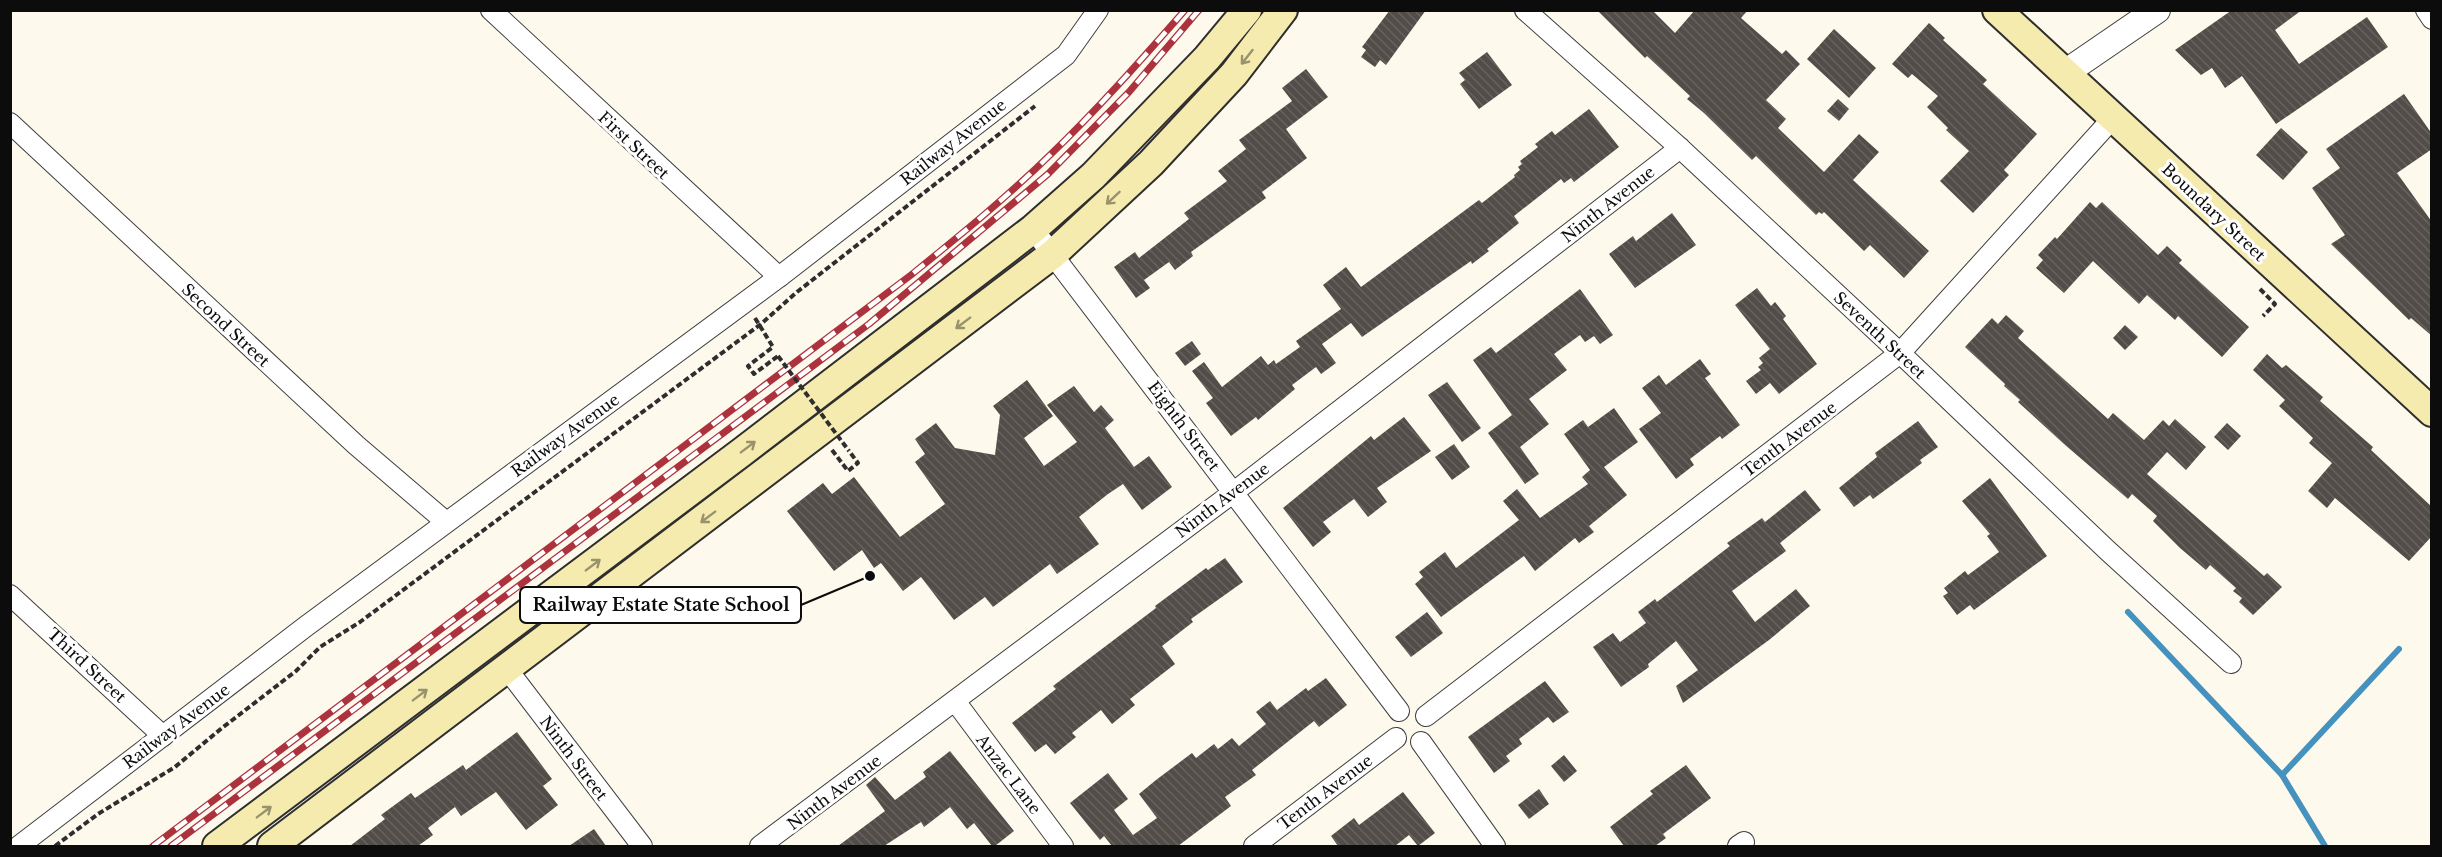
<svg xmlns="http://www.w3.org/2000/svg" width="2442" height="857" viewBox="0 0 2442 857" font-family="'Libre Baskerville',serif">
<style>
.lines{fill:none;stroke-linecap:round;stroke-linejoin:round}
.stream{stroke:#4592be;stroke-width:6}
.building{fill:url(#building-back-hatch)}
.minor-casing{stroke:#3f3f3f;stroke-width:22}
.tertiary-casing{stroke:#3f3f3f;stroke-width:28}
.secondary-casing{stroke:#2e2e2e;stroke-width:32}
.path{stroke:#2e2e2e;stroke-width:4;stroke-dasharray:6 3;stroke-linecap:butt}
.minor{stroke:#fff;stroke-width:20}
.tertiary{stroke:#fff;stroke-width:26}
.secondary{stroke:#f6ebae;stroke-width:28}
.rail-casing{stroke:#ac333e;stroke-width:7}
.rail{stroke:#fff;stroke-width:4.5;stroke-dasharray:14;stroke-linecap:butt}
.path-bridge{stroke:#2e2e2e;stroke-width:4;stroke-dasharray:6 3;stroke-linecap:butt}
.oneway{stroke:#98926d}
.labels{text-anchor:middle;stroke-width:6;stroke-linejoin:round;paint-order:stroke}
.street-label{font-size:16px;fill:#0c0c0c;stroke:#fff}
.leader{fill:none;stroke:#0c0c0c;stroke-width:2}
.callout-dot{fill:#0c0c0c;stroke:#fff;stroke-width:2}
.callout{fill:#fff;stroke:#0c0c0c;stroke-width:2}
.callout-label{font-size:18px;text-anchor:middle;font-weight:bold;fill:#0c0c0c}
</style>
<defs>
<pattern id="building-back-hatch" width="6" height="6" patternUnits="userSpaceOnUse" patternTransform="scale(1.5)"><rect width="6" height="6" fill="#534d49"/><path d="M-1 5l2 2M0 0l6 6M5-1l2 2" fill="none" stroke="#67625f"/></pattern>
</defs>
<rect width="100%" height="100%" fill="#fdf9ec"/>
<g class="lines">
<g class="stream">
<polyline points="2128,612 2282,775 2325,846"/>
<polyline points="2282,775 2399,649"/>
</g>
</g>
<g class="building">
<polygon points="1390,10 1426,10 1386,65 1380,60 1375,67 1361,57 1366,50 1362,47"/>
<polygon points="1597,10 1652,10 1675,33 1695,10 1748,10 1741,18 1782,54 1786,50 1800,64 1766,100 1786,119 1778,128 1824,172 1859,134 1879,152 1853,180 1929,251 1904,278 1870,245 1864,251 1824,212 1822,214 1819,212 1816,215 1756,156 1752,160 1704,113 1687,99 1690,96 1647,56 1645,58"/>
<polygon points="2232,10 2302,10 2275,30 2299,64 2367,17 2388,47 2276,124 2242,76 2225,88 2212,68 2201,75 2175,50"/>
<polygon points="1929,23 1945,38 1943,40 1987,80 1983,84 2037,134 2004,170 2009,175 1973,213 1940,181 1969,151 1946,130 1948,128 1927,107 1938,96 1912,74 1908,78 1892,64"/>
<polygon points="1834,29 1876,68 1849,98 1807,59"/>
<polygon points="1487,52 1512,85 1479,109 1460,84 1465,80 1459,73"/>
<polygon points="1306,69 1328,97 1286,129 1307,158 1262,192 1266,198 1191,252 1193,256 1175,270 1169,262 1144,280 1150,288 1136,298 1114,267 1135,252 1139,258 1189,219 1184,213 1227,181 1218,171 1246,149 1239,140 1292,101 1282,88"/>
<polygon points="2404,94 2432,134 2432,149 2397,173 2432,222 2432,336 2411,318 2409,320 2331,244 2345,235 2312,188 2340,168 2326,149"/>
<polygon points="1838,99 1849,109 1839,121 1827,111"/>
<polygon points="1589,109 1619,147 1574,182 1571,178 1564,183 1561,179 1514,216 1519,223 1487,249 1489,251 1472,264 1471,261 1362,337 1351,323 1322,344 1336,363 1321,374 1316,367 1292,385 1295,389 1276,405 1258,420 1256,417 1231,436 1206,403 1213,398 1192,371 1204,362 1222,387 1261,356 1268,365 1274,360 1276,364 1300,347 1296,341 1341,309 1323,285 1346,267 1361,287 1479,200 1482,203 1515,177 1514,175 1520,170 1518,167 1522,164 1520,161 1538,147 1535,144 1552,131 1555,135"/>
<polygon points="2281,128 2308,152 2283,180 2256,155"/>
<polygon points="2090,202 2096,208 2102,202 2158,255 2167,246 2182,260 2179,263 2249,327 2222,357 2178,316 2175,320 2147,295 2139,304 2093,261 2064,293 2036,268 2043,260 2038,255 2055,237 2057,239"/>
<polygon points="1672,213 1696,245 1635,288 1609,254 1633,236 1636,241"/>
<polygon points="1757,288 1771,306 1775,302 1786,316 1783,319 1817,364 1779,394 1770,383 1756,394 1746,381 1761,370 1758,367 1763,363 1759,358 1770,349 1735,305"/>
<polygon points="1580,289 1613,335 1600,344 1594,336 1585,342 1580,335 1554,354 1567,370 1529,399 1549,424 1520,447 1539,474 1525,484 1488,433 1512,415 1473,360 1491,347 1496,353"/>
<polygon points="2006,315 2024,331 2018,338 2108,419 2113,413 2144,440 2163,420 2169,426 2175,419 2206,447 2186,470 2167,452 2147,474 2264,576 2267,573 2282,587 2253,615 2239,602 2242,598 2233,591 2236,588 2210,565 2206,570 2180,548 2153,521 2157,516 2132,494 2128,499 2064,444 2018,402 2020,400 2004,386 2005,384 1965,347 1992,318 1998,324"/>
<polygon points="2125,325 2138,337 2125,350 2113,338"/>
<polygon points="1192,341 1201,354 1185,366 1175,353"/>
<polygon points="2267,354 2282,368 2286,365 2323,397 2320,401 2373,447 2371,450 2432,507 2432,536 2409,561 2335,498 2327,508 2308,491 2332,463 2309,443 2313,438 2279,406 2285,400 2253,370"/>
<polygon points="1700,359 1711,374 1705,378 1740,425 1722,439 1720,436 1690,459 1694,465 1676,479 1639,429 1661,413 1642,388 1659,375 1666,385"/>
<polygon points="1027,380 1053,416 1024,438 1044,466 1077,442 1047,405 1074,386 1094,412 1101,405 1114,420 1105,428 1134,467 1149,456 1172,487 1142,510 1123,484 1108,494 1079,517 1099,544 1057,574 1050,564 993,607 985,597 954,620 921,577 903,591 881,563 874,568 862,550 834,571 787,511 823,483 832,494 854,477 900,537 945,504 915,462 925,454 915,439 936,423 955,448 995,455 1000,415 993,406"/>
<polygon points="1447,382 1481,428 1462,442 1428,395"/>
<polygon points="1614,408 1638,442 1604,467 1627,495 1589,526 1594,532 1579,543 1575,538 1535,571 1524,556 1441,617 1415,584 1423,577 1419,572 1445,552 1456,568 1519,520 1503,501 1517,489 1540,518 1588,484 1582,477 1590,470 1564,434 1583,420 1588,427"/>
<polygon points="1404,417 1431,451 1377,488 1387,502 1368,517 1354,499 1323,522 1331,532 1313,547 1283,508 1371,436 1374,440"/>
<polygon points="1918,421 1938,447 1920,460 1922,463 1873,499 1870,495 1854,507 1839,488 1877,457 1875,453"/>
<polygon points="2227,423 2241,436 2228,450 2214,437"/>
<polygon points="1454,444 1470,467 1452,480 1435,457"/>
<polygon points="1990,478 2047,556 1974,610 1970,605 1957,615 1943,596 1948,593 1944,588 1965,571 1968,575 1999,552 1987,536 1990,534 1962,501"/>
<polygon points="1805,490 1821,510 1780,543 1786,551 1732,591 1755,622 1796,589 1810,606 1769,640 1683,703 1676,686 1698,670 1676,641 1648,664 1649,667 1621,687 1593,647 1613,633 1620,642 1646,623 1638,612 1655,599 1657,602 1730,546 1727,543 1762,518 1765,522"/>
<polygon points="1225,558 1243,582 1191,619 1193,622 1162,646 1175,664 1130,699 1135,705 1112,724 1101,710 1072,733 1076,737 1055,754 1046,744 1035,752 1012,723 1056,689 1053,686 1156,608 1155,606 1206,568 1208,570"/>
<polygon points="1427,612 1443,633 1411,657 1395,637"/>
<polygon points="1326,678 1347,705 1319,727 1314,721 1252,770 1256,775 1225,797 1231,806 1178,846 1112,846 1104,836 1100,840 1070,803 1108,773 1128,799 1114,810 1133,835 1157,818 1139,794 1156,780 1192,753 1196,758 1214,744 1218,749 1232,738 1239,746 1266,724 1256,712 1270,701 1277,710 1306,688 1308,691"/>
<polygon points="1545,681 1569,712 1553,723 1548,717 1519,739 1522,744 1506,756 1510,761 1494,773 1468,737"/>
<polygon points="517,732 552,779 543,786 558,805 526,830 496,792 461,816 455,807 428,828 433,835 418,846 350,846 385,819 381,815 411,793 415,798 463,765 466,770"/>
<polygon points="950,751 1014,831 995,846 992,846 974,823 967,829 950,807 924,827 921,822 884,846 838,846 885,811 866,785 875,777 895,800 926,777 923,772"/>
<polygon points="1564,755 1577,771 1564,782 1551,766"/>
<polygon points="1686,765 1711,798 1663,834 1666,838 1655,846 1624,846 1610,827 1653,794 1650,791"/>
<polygon points="1539,789 1549,804 1529,819 1518,805"/>
<polygon points="1403,792 1435,833 1418,846 1409,835 1395,846 1338,846 1331,836 1354,818 1359,825"/>
<polygon points="594,829 606,846 569,846"/>
</g>
<g class="lines">
<g class="minor-casing">
<g id="minor">
<polyline points="491,10 779,277"/>
<polyline points="1525,10 1680,148 1900,353 2107,550 2231,663"/>
<polyline points="2426,10 2432,19"/>
<polyline points="10,123 356,445 446,522"/>
<polyline points="1033,229 1399,711"/>
<polyline points="10,595 163,736"/>
<polyline points="507,669 642,846"/>
<polyline points="955,701 1063,846"/>
<polyline points="1426,716 1900,353 2112,119"/>
<polyline points="1421,742 1495,846"/>
<polyline points="19,846 305,627 779,277 1066,55 1098,10"/>
<polyline points="760,846 1234,492 1680,148"/>
<polyline points="1254,846 1396,738"/>
<polyline points="1738,846 1744,842"/>
</g>
</g>
<g class="tertiary-casing">
<polyline id="tertiary" points="2065,73 2157,10"/>
</g>
<g class="secondary-casing">
<g id="secondary">
<polyline points="1997,10 2432,412"/>
<polyline points="217,846 742,452 1033,229 1093,176 1207,58 1247,10"/>
<polyline points="272,846 1053,254 1151,163 1234,74 1283,10"/>
</g>
</g>
<g class="path">
<polyline points="2260,289 2275,304 2263,316"/>
<polyline points="755,318 773,347 748,366 754,374 778,356"/>
<polyline points="832,450 848,471 858,463 849,451"/>
<polyline points="55,846 98,814 175,767 222,728 296,671 320,647 360,622 761,324 797,292 1035,106"/>
</g>
<use href="#minor" class="minor"/>
<use href="#tertiary" class="tertiary"/>
<use href="#secondary" class="secondary"/>
<g class="rail-casing">
<g id="rail">
<path d="M153,846L911,275C959,236 1006,198 1050,155C1098,109 1141,60 1185,10"/>
<polyline points="171,846 869,324 1048,174 1129,92 1199,10"/>
</g>
</g>
<use href="#rail" class="rail"/>
<polyline class="path-bridge" points="778,356 849,451"/>
</g>
<defs><path id="oneway-shaft" d="M-6 0H5M1.5-3L5.5 0L1.5 3" fill="none" stroke-width="1.6" stroke-linecap="round" stroke-linejoin="round" transform="scale(1.5)"/></defs>
<g class="oneway">
<use href="#oneway-shaft" transform="translate(1247 57) rotate(128)"/>
<use href="#oneway-shaft" transform="translate(1113 198) rotate(137)"/>
<use href="#oneway-shaft" transform="translate(963 323) rotate(143)"/>
<use href="#oneway-shaft" transform="translate(748 447) rotate(-37)"/>
<use href="#oneway-shaft" transform="translate(708 517) rotate(143)"/>
<use href="#oneway-shaft" transform="translate(593 565) rotate(-37)"/>
<use href="#oneway-shaft" transform="translate(420 695) rotate(-37)"/>
<use href="#oneway-shaft" transform="translate(264 812) rotate(-37)"/>
</g>
<g class="labels">
<g class="street-label">
<text transform="translate(953 142) rotate(-38)" y="6">Railway Avenue</text>
<text transform="translate(634 145) rotate(43)" y="6">First Street</text>
<text transform="translate(1608 204) rotate(-38)" y="6">Ninth Avenue</text>
<text transform="translate(2214 212) rotate(43)" y="6">Boundary Street</text>
<text transform="translate(226 325) rotate(43)" y="6">Second Street</text>
<text transform="translate(1880 335) rotate(43)" y="6">Seventh Street</text>
<text transform="translate(1184 426) rotate(53)" y="6">Eighth Street</text>
<text transform="translate(565 435) rotate(-36)" y="6">Railway Avenue</text>
<text transform="translate(1789 439) rotate(-37)" y="6">Tenth Avenue</text>
<text transform="translate(1222 500) rotate(-37)" y="6">Ninth Avenue</text>
<text transform="translate(87 665) rotate(43)" y="6">Third Street</text>
<text transform="translate(176 726) rotate(-37)" y="6">Railway Avenue</text>
<text transform="translate(574 758) rotate(53)" y="6">Ninth Street</text>
<text transform="translate(1009 774) rotate(53)" y="6">Anzac Lane</text>
<text transform="translate(834 792) rotate(-37)" y="6">Ninth Avenue</text>
<text transform="translate(1325 792) rotate(-37)" y="6">Tenth Avenue</text>
</g>
</g>
<path class="leader" d="M870 576L801 605"/>
<circle class="callout-dot" cx="870" cy="576" r="6"/>
<rect class="callout" x="520" y="587" width="281" height="36" rx="6"/>
<g class="callout-label">
<text x="661" y="611">Railway Estate State School</text>
</g>
<rect width="2442" height="857" fill="none" stroke="#0c0c0c" stroke-width="24"/>
</svg>
